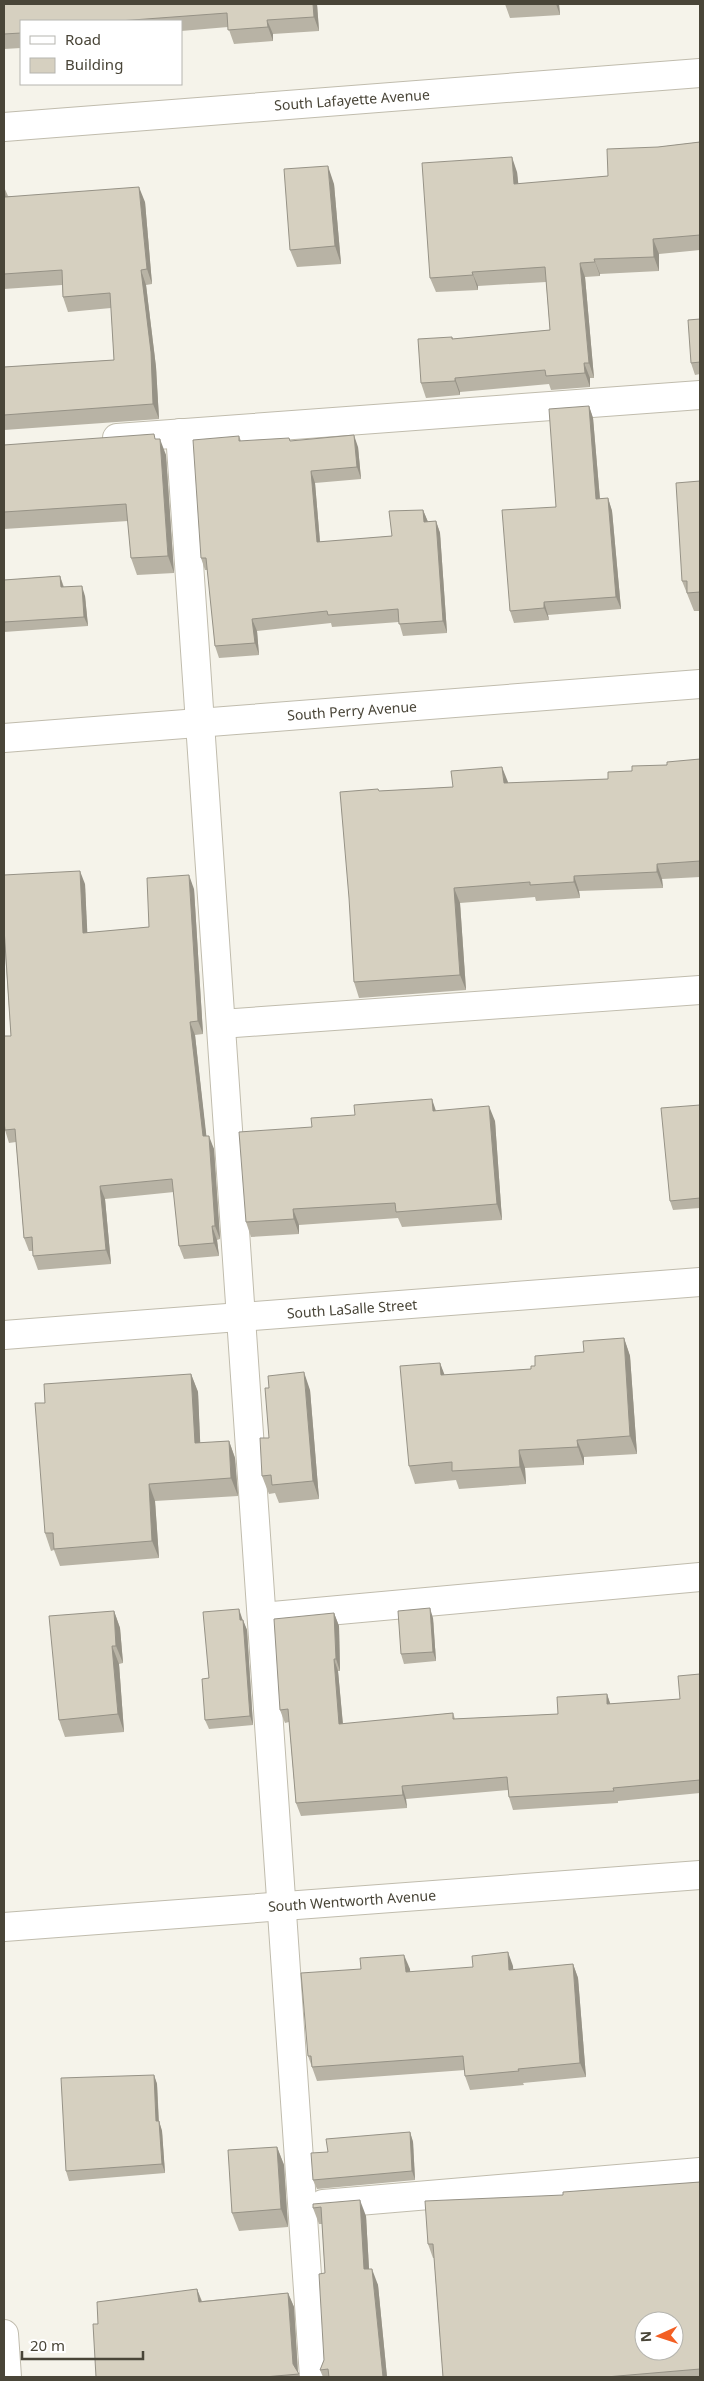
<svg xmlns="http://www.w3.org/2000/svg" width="704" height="2381" viewBox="0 0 704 2381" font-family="'Noto Sans',sans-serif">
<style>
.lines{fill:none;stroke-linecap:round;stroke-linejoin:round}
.minor-casing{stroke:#c0bcad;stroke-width:30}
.minor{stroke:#fff;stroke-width:28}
.wall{fill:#b8b3a5}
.shaded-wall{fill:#969286}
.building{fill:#d6d0c0;stroke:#969286;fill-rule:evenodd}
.labels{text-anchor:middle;stroke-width:4.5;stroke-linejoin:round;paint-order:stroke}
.street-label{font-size:14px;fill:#494538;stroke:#fff}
</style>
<rect width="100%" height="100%" fill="#f5f3ea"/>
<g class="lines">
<g class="minor-casing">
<g id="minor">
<polyline points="4,127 700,73"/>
<polyline points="180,433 314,2377"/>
<polyline points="117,438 700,395"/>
<polyline points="4,738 700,684"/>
<polyline points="221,1024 700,990"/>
<polyline points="4,1335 700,1282"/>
<polyline points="262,1617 700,1577"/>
<polyline points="4,1927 700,1875"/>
<polyline points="323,2204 700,2172"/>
<polyline points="4,2334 7,2377"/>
</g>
</g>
<use href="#minor" class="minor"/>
</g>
<g class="wall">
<polygon points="4,4 317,4 319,31 273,34 273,41 234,44 228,27 181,31 181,21 21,21 21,48 4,49"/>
<polygon points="505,4 559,4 560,15 510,18"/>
<polygon points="700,142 700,250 659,254 659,271 600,274 600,276 585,277 594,378 590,378 590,387 551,390 549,384 460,392 460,395 426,398 421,383 452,337 453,339 550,330 546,282 478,286 478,290 436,292 430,278 517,172 518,184 608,176 658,147"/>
<polygon points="334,184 341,264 297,267 290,250"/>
<polygon points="4,187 8,196 145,202 152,284 146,285 156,367 159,419 4,430 4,367 114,360 111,308 68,312 63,297 62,285 4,289"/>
<polygon points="700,319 700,374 695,375 691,363"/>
<polygon points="589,406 593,418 600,499 608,498 612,511 621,609 548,615 549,620 514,623 510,611 556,507"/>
<polygon points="239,436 241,441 291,441 358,447 361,479 315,483 320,542 392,536 423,510 428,522 436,521 440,533 447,633 403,636 399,622 332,627 331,623 257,631 259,655 219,658 215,646 208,570 205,570 201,558"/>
<polygon points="156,439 166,455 174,573 137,575 131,558 128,521 4,529 4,445"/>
<polygon points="700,481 700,611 694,611 682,581"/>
<polygon points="60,576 64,587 85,596 88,626 4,632 4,580"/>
<polygon points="700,759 700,877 662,879 663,888 579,891 580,898 536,901 535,897 460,903 466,990 359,998 354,982 379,791 453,787 508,783 608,779 632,771"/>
<polygon points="4,875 85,884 87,933 149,927 194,889 203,1034 195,1035 206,1136 214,1149 220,1239 217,1240 219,1256 184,1259 179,1246 174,1192 105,1199 111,1264 38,1270 33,1256 33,1251 29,1251 24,1238 16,1142 9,1143 5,1130 11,1036 4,938"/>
<polygon points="700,1105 700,1208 673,1210 670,1201"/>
<polygon points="436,1111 495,1121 502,1220 402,1227 398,1218 299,1225 299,1234 251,1237 246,1222 312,1127"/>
<polygon points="624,1338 630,1356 637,1454 584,1457 584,1465 525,1468 526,1484 459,1489 456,1480 415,1484 409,1466 440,1363 444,1375 531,1369 535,1366 584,1352"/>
<polygon points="191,1374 198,1392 200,1443 229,1441 235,1458 238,1496 155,1501 159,1558 60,1566 54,1550 51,1551 45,1533 45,1403"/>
<polygon points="310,1390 319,1499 279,1503 275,1493 269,1494 262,1476 269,1438"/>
<polygon points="114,1611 120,1628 123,1663 119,1664 124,1732 65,1737 59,1720"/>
<polygon points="334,1613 339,1626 340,1671 338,1671 343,1724 453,1713 455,1719 558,1714 607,1694 610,1704 680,1699 700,1674 700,1793 618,1801 618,1803 513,1810 509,1797 508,1790 406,1799 407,1808 301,1816 296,1803 289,1722 285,1723 280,1710"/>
<polygon points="242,1618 247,1630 253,1725 209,1729 205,1720 209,1678"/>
<polygon points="433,1618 436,1661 404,1664 401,1654"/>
<polygon points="573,1964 578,1978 586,2077 523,2083 524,2085 470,2090 465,2076 465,2070 317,2081 308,2056 410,1969 410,1972 513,1966 513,1970"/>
<polygon points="154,2075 157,2084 159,2121 162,2131 165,2173 69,2181 66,2171"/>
<polygon points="410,2132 413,2142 415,2180 317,2189 313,2180 328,2152"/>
<polygon points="277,2147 284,2165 288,2227 239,2231 232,2213"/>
<polygon points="700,2182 700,2377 443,2377 434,2258 433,2258 428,2244 563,2195"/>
<polygon points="313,2204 366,2216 369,2269 378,2285 387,2377 323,2377 320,2370 324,2360 325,2273 322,2224 319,2224 313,2208"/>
<polygon points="197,2289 202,2301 288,2293 294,2307 298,2373 300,2377 96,2377 98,2324"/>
</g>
<g class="shaded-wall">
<polygon points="313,4 317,4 319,31 314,17"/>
<polygon points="556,4 559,4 560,15"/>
<polygon points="267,20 273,34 273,41 268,27"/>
<polygon points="512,157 517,172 520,199 514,184"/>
<polygon points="328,166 334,184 341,264 335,246"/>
<polygon points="139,187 145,202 152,284 147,269"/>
<polygon points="653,239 659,254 659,271 654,257"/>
<polygon points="594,259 600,274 600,276 595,262"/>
<polygon points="580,263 585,277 594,378 589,363"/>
<polygon points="141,270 146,285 156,367 159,419 153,404"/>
<polygon points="472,272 478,286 478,290"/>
<polygon points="584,363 590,378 590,387 585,373"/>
<polygon points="455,378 460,392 460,395 455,381"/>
<polygon points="589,406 593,418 601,512 596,499"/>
<polygon points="354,435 358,447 361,479 357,467"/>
<polygon points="160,439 166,455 174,573 168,556"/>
<polygon points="311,471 315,483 321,554 317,542"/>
<polygon points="608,498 612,511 621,609 616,597"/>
<polygon points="423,510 428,522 424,522"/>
<polygon points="436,521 440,533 447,633 443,621"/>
<polygon points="60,576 63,586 65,597 61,587"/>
<polygon points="82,586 85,596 88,626 84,617"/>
<polygon points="544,602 548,615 549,620 544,608"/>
<polygon points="252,619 257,631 259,655 255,643"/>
<polygon points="502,767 508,782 509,799 504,783"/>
<polygon points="657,864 662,879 663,888 657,872"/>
<polygon points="80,871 85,884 88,946 83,933"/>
<polygon points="189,875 194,889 203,1034 198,1021"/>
<polygon points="574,876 579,891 580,898 574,882"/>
<polygon points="454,888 460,903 466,990 460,975"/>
<polygon points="190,1022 195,1035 208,1150 203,1136"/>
<polygon points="432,1099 437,1114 433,1111"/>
<polygon points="489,1106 495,1121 502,1220 497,1204"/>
<polygon points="209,1136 214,1149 220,1239 215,1226"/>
<polygon points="100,1186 105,1199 111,1264 106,1250"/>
<polygon points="293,1209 299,1225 299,1234 294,1219"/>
<polygon points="212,1226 217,1240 219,1256 214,1243"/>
<polygon points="624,1338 630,1356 637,1454 630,1436"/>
<polygon points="440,1363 447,1381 441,1375"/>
<polygon points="304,1372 310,1390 319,1499 313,1481"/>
<polygon points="191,1374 198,1392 201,1460 195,1443"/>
<polygon points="577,1440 584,1457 584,1465 578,1447"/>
<polygon points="229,1441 235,1458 238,1496 231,1478"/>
<polygon points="519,1450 525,1468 526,1484 520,1467"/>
<polygon points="149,1484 155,1501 159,1558 152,1541"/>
<polygon points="430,1608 433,1618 436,1661 433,1652"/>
<polygon points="239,1609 242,1618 243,1630 240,1620"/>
<polygon points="114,1611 120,1628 123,1663 116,1646"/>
<polygon points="334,1613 339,1626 340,1671 336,1659"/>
<polygon points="243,1620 247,1630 253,1725 250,1716"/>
<polygon points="112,1646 119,1664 124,1732 118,1714"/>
<polygon points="334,1659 338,1671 344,1737 339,1724"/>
<polygon points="607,1694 611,1706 607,1704"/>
<polygon points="402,1786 406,1799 407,1808 403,1795"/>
<polygon points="508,1952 513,1966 514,1985 509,1970"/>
<polygon points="404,1955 410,1969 411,1986 406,1972"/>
<polygon points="573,1964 578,1978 586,2077 580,2063"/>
<polygon points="154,2075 157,2084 159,2131 156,2121"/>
<polygon points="159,2121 162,2131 165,2173 162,2164"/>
<polygon points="410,2132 413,2142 415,2180 412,2171"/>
<polygon points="277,2147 284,2165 288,2227 281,2209"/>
<polygon points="360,2200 366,2216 370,2286 364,2269"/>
<polygon points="372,2269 378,2285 387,2377 383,2377"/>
<polygon points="197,2289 202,2303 199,2302"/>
<polygon points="288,2293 294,2307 298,2374 293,2364"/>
</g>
<g class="building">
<polygon points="4,4 313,4 314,17 267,20 268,27 228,30 227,13 119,21 21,21 21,33 4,34"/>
<polygon points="700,142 700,235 653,239 654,257 594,259 595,262 580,263 589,363 584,363 585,373 546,376 545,370 455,378 455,381 421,383 418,339 452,337 452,339 550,330 545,267 472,272 473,275 430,278 422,163 512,157 514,184 608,176 607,149 658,147"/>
<polygon points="328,166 335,246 290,250 284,169"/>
<polygon points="4,187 5,197 139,187 147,269 141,270 151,352 153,404 4,415 4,367 114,360 110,293 63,297 62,270 4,274"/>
<polygon points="700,319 700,362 691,363 688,320"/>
<polygon points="589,406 596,499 608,498 616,597 544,602 544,608 510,611 502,510 556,507 549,409"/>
<polygon points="154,434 155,439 160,439 168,556 131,558 126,504 4,512 4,445"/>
<polygon points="354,435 357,467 311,471 317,542 392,536 389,511 423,510 424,522 436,521 443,621 399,624 398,609 328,615 327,611 252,619 255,643 215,646 206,558 201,558 193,440 239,436 239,441 289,438 290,441"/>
<polygon points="700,481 700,592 687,593 687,581 682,581 676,483"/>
<polygon points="60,576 61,587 82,586 84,617 4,622 4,580"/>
<polygon points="700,759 700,861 657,864 657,872 574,876 574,882 530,885 530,882 454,888 460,975 354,982 349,898 340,792 378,789 379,791 453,787 451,771 502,767 504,783 608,779 608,772 632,771 632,766 667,765 667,762"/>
<polygon points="80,871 83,933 149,927 147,878 189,875 198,1021 190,1022 203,1136 209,1136 215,1226 212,1226 214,1243 179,1246 172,1179 100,1186 106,1250 33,1256 32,1237 24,1238 15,1129 5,1130 4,1122 4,1036 11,1036 4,928 4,875"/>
<polygon points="432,1099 433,1111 489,1106 497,1204 396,1212 395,1203 293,1209 294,1219 246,1222 239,1132 312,1127 311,1118 355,1115 354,1105"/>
<polygon points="700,1105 700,1198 670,1201 661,1108"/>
<polygon points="624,1338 630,1436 577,1440 578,1447 519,1450 520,1467 452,1471 452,1462 409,1466 400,1366 440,1363 441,1375 531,1369 531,1366 535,1366 535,1356 584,1352 583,1341"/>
<polygon points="304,1372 313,1481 272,1485 271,1475 262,1476 260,1438 269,1438 265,1388 269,1388 268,1376"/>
<polygon points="191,1374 195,1443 229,1441 231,1478 149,1484 152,1541 54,1549 53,1533 45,1533 35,1403 45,1403 44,1384"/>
<polygon points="430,1608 433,1652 401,1654 398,1611"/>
<polygon points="239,1609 240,1620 243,1620 250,1716 205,1720 202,1679 209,1678 203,1612"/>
<polygon points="114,1611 116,1646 112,1646 118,1714 59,1720 49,1616"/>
<polygon points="334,1613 336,1659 334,1659 339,1724 453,1713 453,1719 558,1714 557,1697 607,1694 607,1704 680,1699 678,1676 700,1674 700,1780 613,1788 614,1791 509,1797 507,1777 402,1786 403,1795 296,1803 288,1709 280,1710 274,1619"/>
<polygon points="508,1952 509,1970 573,1964 580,2063 518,2069 519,2071 465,2076 463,2056 312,2067 311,2056 308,2056 301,1973 361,1969 360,1958 404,1955 406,1972 473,1967 472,1956"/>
<polygon points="154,2075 156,2121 159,2121 162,2164 66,2171 61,2078"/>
<polygon points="410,2132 412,2171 313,2180 311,2153 328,2152 326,2139"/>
<polygon points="277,2147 281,2209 232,2213 228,2150"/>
<path d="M700,2182V2369L606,2377H443L433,2244H428L425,2201L563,2195V2192ZM644,2321H674V2351H644Z"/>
<polygon points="360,2200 364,2269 372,2269 383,2377 329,2377 328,2369 320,2370 324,2360 319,2274 325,2273 321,2207 313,2208 313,2204"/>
<polygon points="197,2289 199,2302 288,2293 293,2364 299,2374 264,2377 96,2377 93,2324 98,2324 97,2302"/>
</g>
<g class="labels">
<g class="street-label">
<text transform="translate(352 100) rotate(-4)" y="5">South Lafayette Avenue</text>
<text transform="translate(352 711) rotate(-4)" y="5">South Perry Avenue</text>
<text transform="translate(352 1309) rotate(-4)" y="5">South LaSalle Street</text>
<text transform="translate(352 1901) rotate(-4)" y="5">South Wentworth Avenue</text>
</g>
</g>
<rect width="704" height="2381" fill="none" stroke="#494538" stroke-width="10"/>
<rect x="20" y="20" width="162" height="65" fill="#ffffff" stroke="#b6b5af"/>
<rect x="30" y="36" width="25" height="8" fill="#ffffff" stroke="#b6b5af"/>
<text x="65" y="45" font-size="15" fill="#494538">Road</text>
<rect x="30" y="58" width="25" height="15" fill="#d6d0c0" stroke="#b6b5af"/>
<text x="65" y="70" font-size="15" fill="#494538">Building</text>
<g transform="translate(659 2336) rotate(267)"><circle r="24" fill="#ffffff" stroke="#b6b5af"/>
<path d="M0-4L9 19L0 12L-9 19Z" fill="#f35f23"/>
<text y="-8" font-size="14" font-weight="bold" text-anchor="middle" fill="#494538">N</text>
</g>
<path d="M22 2351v8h121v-8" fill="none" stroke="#494538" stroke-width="2.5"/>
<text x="30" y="2351" font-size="15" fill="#494538" stroke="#ffffff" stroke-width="4" paint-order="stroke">20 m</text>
</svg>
